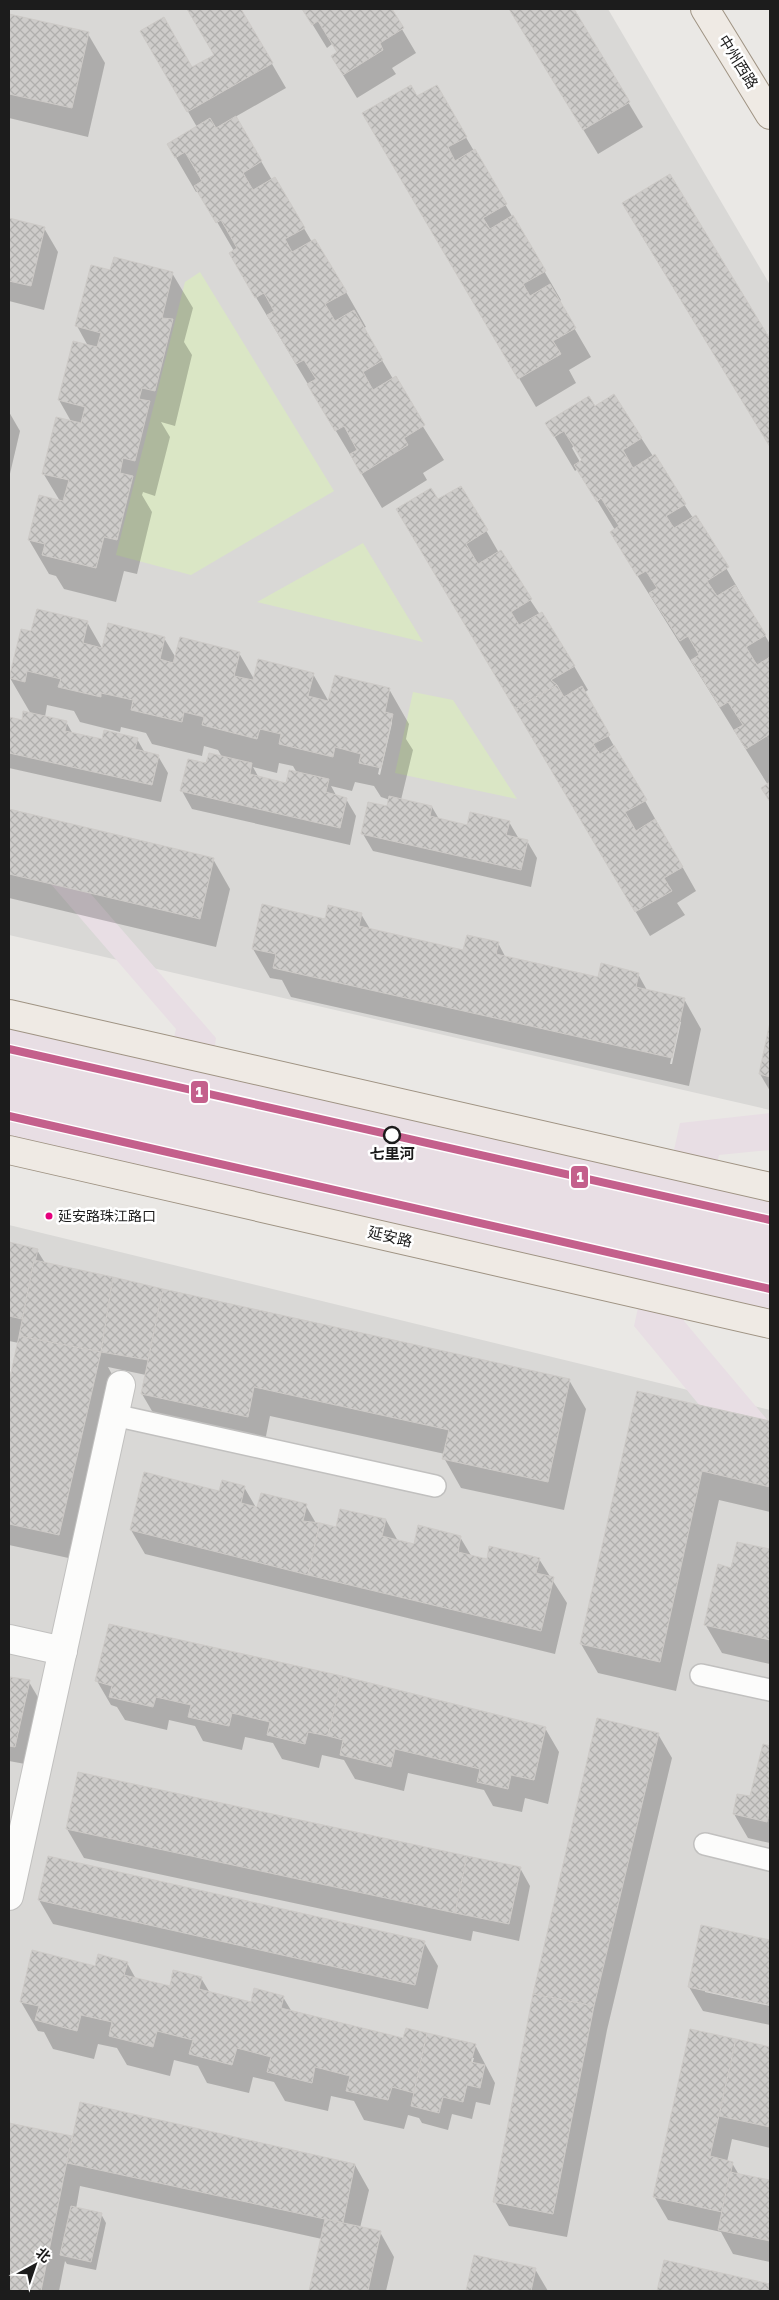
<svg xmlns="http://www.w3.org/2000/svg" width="779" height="2300" viewBox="0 0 779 2300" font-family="'Golos Text','Noto Sans SC',sans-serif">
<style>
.residential{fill:#d9d8d6}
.railway{fill:#e8dee4}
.grass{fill:#dae6c5}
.shadow{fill:#0003;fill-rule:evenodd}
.building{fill:url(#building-cross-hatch);stroke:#cdcac7}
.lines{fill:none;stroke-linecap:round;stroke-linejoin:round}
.lane-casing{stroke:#c1c0bf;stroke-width:24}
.street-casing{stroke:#c1c0bf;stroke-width:30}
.primary-casing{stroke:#9f9383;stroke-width:30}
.lane{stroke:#fcfcfb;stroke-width:21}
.street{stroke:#fcfcfb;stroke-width:28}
.primary{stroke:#efeae4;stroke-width:28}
.metro-1-casing{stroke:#fff;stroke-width:11}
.metro-1{stroke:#c4608c;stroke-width:8}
.stop-dot{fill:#fff;stroke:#1c1c1c;stroke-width:2.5}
.bus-dot{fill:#e5007d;stroke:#fff;stroke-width:2}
.labels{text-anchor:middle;stroke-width:5;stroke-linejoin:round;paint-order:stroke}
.bus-label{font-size:14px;fill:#1c1c1c;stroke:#fff;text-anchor:start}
.street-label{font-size:15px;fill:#1c1c1c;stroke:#fff}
.stop-label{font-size:15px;font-weight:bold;fill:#1c1c1c;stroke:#fff}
.line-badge{stroke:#fff;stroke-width:2}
.badge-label{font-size:14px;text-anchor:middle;font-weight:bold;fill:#fff}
</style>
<defs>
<pattern id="building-cross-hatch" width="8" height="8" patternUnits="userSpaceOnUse" patternTransform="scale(1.25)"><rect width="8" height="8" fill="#ceccca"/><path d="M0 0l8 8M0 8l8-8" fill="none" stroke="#b0afad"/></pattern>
</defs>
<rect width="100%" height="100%" fill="#eae8e5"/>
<g class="residential">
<polygon points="9,9 608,9 770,285 770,1110 9,935"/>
<polygon points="9,1225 770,1410 770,2291 9,2291"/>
</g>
<polygon class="railway" points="9,844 57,855 216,1038 212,1065 670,1168 680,1123 770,1113 770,1150 719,1155 714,1178 770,1191 770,1314 689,1296 684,1321 770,1423 770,1455 734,1447 634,1326 643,1285 9,1141 9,1019 170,1055 176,1029 44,876 9,867"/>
<g class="grass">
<polygon points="200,272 334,491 191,575 116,555 185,282"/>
<polygon points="363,543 423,642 257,602"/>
<polygon points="413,692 453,700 517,799 395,773"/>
</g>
<g class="shadow">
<polygon points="189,9 240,9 286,88 235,117 272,180 275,179 312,242 346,292 366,327 363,328 393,379 444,460 423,473 427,480 382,508 230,254 234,251 199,191 196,192 168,144 197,127 142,32 192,68 216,55"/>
<polygon points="303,9 390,9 416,53 392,68 396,74 357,98 332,57 338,53 332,44 327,48"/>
<polygon points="510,9 572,9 643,127 598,154"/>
<polygon points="9,15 88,34 105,63 88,137 9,118"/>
<polygon points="436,86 561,300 559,302 591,357 569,370 576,383 536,407 380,143 417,98"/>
<polygon points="670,176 770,341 770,446 640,233"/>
<polygon points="9,219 44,228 58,252 44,310 9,301"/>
<polygon points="111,271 172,273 193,308 184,342 192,355 175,426 161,422 170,437 155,496 143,492 142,495 152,512 137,574 124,571 116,602 64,589 56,576 49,574 29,540 60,501 43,473 72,423 59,400 88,346 77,326"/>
<path d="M614,396L693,518L696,516L770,644V801L763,788L768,785L632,567L615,530L578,469L575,471L547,424L595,408ZM574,446L583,462H580L572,448Z"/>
<polygon points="9,412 20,431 9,478"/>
<polygon points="461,487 499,553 574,666 588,690 584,693 696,891 677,903 685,915 650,936 412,534 438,501"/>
<path d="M87,622L103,650L164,638L176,658L239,653L254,679L313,674L329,702L389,689L409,724L406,739L413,750L401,800L432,807L439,819L468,826L509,822L519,839L527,841L537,858L531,887L373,851L363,834L388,808L390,800L381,797L374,786L355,782L352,791L331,786L337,797L346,799L356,816L350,845L192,809L182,791L207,765L222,757L218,750L204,746L202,756L152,744L146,733L121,727L120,732L80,722L74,711L47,705L45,717L66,722L73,734L103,741L137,739L145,753L158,756L168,773L161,802L9,768V718L23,721L31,714L10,678L32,633ZM391,717L392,723L380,775L378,774ZM279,763L293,766L297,773L287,784L259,778L253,767L277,773Z"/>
<polygon points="9,811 213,859 230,889 216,947 9,898"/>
<path d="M361,914L370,929L464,951L498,943L506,958L599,979L638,974L648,992L684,999L701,1029L689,1086L291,997L282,980L270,978L253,949L326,921ZM679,1022H681L672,1064H670Z"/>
<polygon points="770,1028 770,1091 760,1074"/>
<polygon points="9,1244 37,1250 45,1263 569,1380 586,1409 564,1510 461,1488 444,1458 445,1454 270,1416 264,1446 159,1423 142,1394 146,1375 108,1367 114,1378 73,1559 9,1545 9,1388 19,1343 9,1341"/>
<polygon points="638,1392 770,1422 770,1512 719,1500 676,1691 598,1673 581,1644"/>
<polygon points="244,1487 258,1511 306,1506 317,1525 337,1528 386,1520 398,1541 415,1546 460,1537 472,1557 488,1560 539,1559 567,1603 555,1654 145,1554 131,1530 220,1492"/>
<polygon points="738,1543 770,1551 770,1664 722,1653 705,1624 732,1569"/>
<polygon points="97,1681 545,1728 559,1752 548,1804 525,1798 522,1812 493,1806 484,1790 408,1773 404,1791 355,1779 344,1760 322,1755 319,1768 282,1759 273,1743 245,1737 242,1750 203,1741 195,1726 169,1720 167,1730 125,1720 117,1707 111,1705"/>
<polygon points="29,1682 39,1699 25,1764 9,1761 9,1685"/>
<polygon points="658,1734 672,1758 607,2030 567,2237 509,2226 495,2202"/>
<polygon points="763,1745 770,1747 770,1843 748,1838 734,1814 751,1798"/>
<polygon points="67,1829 520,1868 530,1886 519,1941 473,1931 471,1941 84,1858"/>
<polygon points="39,1900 424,1942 438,1966 428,2009 53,1924"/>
<polygon points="702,1927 770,1942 770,2004 705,1990 705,1992 770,2006 770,2025 703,2011 689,1987"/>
<path d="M127,1963L136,1979L171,1987L201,1978L210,1993L252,2004L283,1997L292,2012L404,2039L475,2045L495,2083L490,2105L476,2102L472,2119L452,2114L448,2130L422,2123L419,2118L408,2115L404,2129L364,2120L354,2101L331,2096L328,2111L285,2101L274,2082L253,2077L249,2093L207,2083L198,2066L174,2060L170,2076L127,2065L117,2048L98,2044L94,2059L53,2049L44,2032L38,2031L21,2002L95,1967ZM471,2058H474L471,2068Z"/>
<polygon points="691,2031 770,2048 770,2148 732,2139 727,2162 732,2163 739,2175 770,2182 770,2262 733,2254 721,2232 668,2220 654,2196"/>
<polygon points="9,2124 73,2138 355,2165 369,2190 360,2228 380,2232 394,2257 386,2291 311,2291 322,2239 80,2186 76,2209 101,2214 106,2223 96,2270 67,2264 65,2261 59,2291 9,2291"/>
<polygon points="475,2256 535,2269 548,2291 467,2291"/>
<polygon points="665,2262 770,2286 770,2291 658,2291"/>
</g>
<g class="building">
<polygon points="187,9 241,9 273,63 187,112 140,31 164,17 192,67 214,55"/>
<polygon points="302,9 392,9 404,28 380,43 383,50 343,75 331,56 337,52 318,21 312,25"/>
<polygon points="509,9 574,9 630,102 583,130"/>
<polygon points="9,14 89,32 72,108 9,94"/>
<polygon points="411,85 417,96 437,85 467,137 448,147 455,161 475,149 507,204 483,218 490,229 513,215 546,271 523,284 530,296 550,284 576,328 553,341 561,354 518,379 362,113"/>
<polygon points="236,116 262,161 243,173 253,190 275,177 305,228 285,239 292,252 315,239 347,292 325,304 335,321 354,310 383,360 363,372 373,390 396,376 425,425 404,438 408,445 361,474 350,454 357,450 344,426 335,431 307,384 316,379 304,360 296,364 267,315 274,311 264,293 255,298 229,253 237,248 221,220 216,223 194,186 202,181 185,152 175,158 167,144 210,118 216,128"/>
<polygon points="670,174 770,339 770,447 622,203"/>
<polygon points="9,218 45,227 31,286 9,281"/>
<polygon points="114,257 173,272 162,318 173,319 155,391 142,388 139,399 150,401 135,461 123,458 120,473 133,476 117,540 104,537 96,568 42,555 45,544 28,540 39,495 63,501 69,480 42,474 56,417 81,423 85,407 58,400 73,341 97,347 101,333 75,326 91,265 110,270"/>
<polygon points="614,394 642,438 623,450 633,468 655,454 686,504 666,516 674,528 696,515 729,567 707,581 717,596 735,585 766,635 746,647 757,665 770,657 770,734 746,749 734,730 743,725 728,702 720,707 691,660 699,655 688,636 680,641 649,593 657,588 646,571 637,576 610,532 619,526 601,498 597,502 574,465 582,460 564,431 554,437 545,423 589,396 595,406"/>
<polygon points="461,486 488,530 466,544 478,564 501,550 532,599 511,612 519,625 542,612 575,666 551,680 557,685 515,709 396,509 431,488 438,499"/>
<polygon points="37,609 88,621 83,643 102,648 108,623 165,637 160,659 173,663 180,637 240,652 234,676 253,680 258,659 314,673 308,696 328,701 335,675 390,688 385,712 393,714 381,768 359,763 361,754 335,747 333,757 279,744 281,734 260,729 257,739 202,725 204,717 184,712 182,722 131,710 133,700 101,693 101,697 58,687 61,679 27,671 25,682 9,678 21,629 31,631"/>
<polygon points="557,685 564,697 582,686 610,735 593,744 600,754 614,745 647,800 625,812 636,831 655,819 683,867 664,878 672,891 635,912 515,709"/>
<polygon points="23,711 67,721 65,731 102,739 104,730 138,738 135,749 159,755 152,785 9,753 9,717 22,720"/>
<polygon points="209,753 252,763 250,774 286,783 289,770 329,779 326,792 347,798 340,828 180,791 188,759 206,763"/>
<polygon points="770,782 770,802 761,788"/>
<polygon points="389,796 432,806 430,816 467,825 470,812 510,821 506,835 528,840 521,870 361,834 368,802 387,806"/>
<polygon points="9,809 214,858 200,919 9,874"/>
<polygon points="262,904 325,919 328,905 362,913 359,926 463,950 467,935 499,942 496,954 598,977 601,963 639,973 636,987 685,998 672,1058 273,968 276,954 252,949"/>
<polygon points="770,1022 770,1077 759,1074"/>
<polygon points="9,1242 38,1249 22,1319 9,1316"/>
<polygon points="34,1260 113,1277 101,1352 19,1336"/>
<polygon points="113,1277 163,1289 148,1360 101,1352"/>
<polygon points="163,1289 570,1379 548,1482 442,1459 449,1430 254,1387 248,1417 141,1394"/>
<polygon points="19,1336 101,1352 59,1535 9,1524 9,1382"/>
<polygon points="637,1391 770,1421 770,1487 702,1471 660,1662 580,1644"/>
<polygon points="144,1472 219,1491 222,1480 245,1486 241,1503 257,1507 261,1493 307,1504 303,1521 320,1523 308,1575 130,1530"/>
<polygon points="340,1509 386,1519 382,1536 414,1544 418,1525 461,1536 458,1552 487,1559 489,1546 540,1558 536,1573 554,1577 541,1631 308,1575 320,1523 336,1527"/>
<polygon points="737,1542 770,1549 770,1640 704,1625 718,1564 731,1568"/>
<polygon points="109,1624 342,1676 328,1736 308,1732 305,1744 267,1735 270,1722 232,1713 229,1726 188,1717 191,1705 156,1697 153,1707 109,1697 112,1686 95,1681"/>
<polygon points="342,1676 546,1727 534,1780 511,1775 508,1789 477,1782 480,1769 395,1749 391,1767 340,1755 343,1740 328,1736"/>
<polygon points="10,1677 30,1680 15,1747 9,1746"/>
<polygon points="597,1718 659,1733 594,2006 533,1994"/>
<polygon points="763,1744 770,1746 770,1808 767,1822 733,1814 737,1794 750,1796"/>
<polygon points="78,1772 467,1856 455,1913 66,1829"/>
<polygon points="48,1856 425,1941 415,1985 38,1900"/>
<polygon points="467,1856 521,1867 509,1924 455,1913"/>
<polygon points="701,1925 770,1940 770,2005 688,1987"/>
<polygon points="32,1950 95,1966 98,1954 128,1962 124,1975 170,1986 173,1970 202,1977 199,1989 251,2002 254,1988 284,1996 281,2008 403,2038 406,2028 427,2033 414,2093 392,2087 388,2100 346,2091 350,2076 315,2067 312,2083 267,2072 271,2057 237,2048 232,2065 189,2054 193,2040 157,2031 153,2047 109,2036 112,2022 81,2015 77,2031 35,2020 39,2006 20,2002"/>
<polygon points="533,1994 594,2006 553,2214 493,2202"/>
<polygon points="690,2029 736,2039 710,2156 733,2162 722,2212 653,2197"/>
<polygon points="427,2033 476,2044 471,2062 485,2065 480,2088 467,2085 463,2102 443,2097 439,2113 411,2106"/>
<polygon points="736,2039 770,2047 770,2127 719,2116"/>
<polygon points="80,2102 355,2164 343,2223 67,2163"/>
<polygon points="9,2123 72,2136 41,2291 9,2291"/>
<polygon points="730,2172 770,2180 770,2241 718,2230"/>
<polygon points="71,2206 102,2213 91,2262 60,2255"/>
<polygon points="325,2219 381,2231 368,2291 309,2291"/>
<polygon points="474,2255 536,2268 531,2291 466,2291"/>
<polygon points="664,2260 770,2284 770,2291 657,2291"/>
</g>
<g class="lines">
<g class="lane-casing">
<g id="lane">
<polyline points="114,1415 435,1486"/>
<polyline points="701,1675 770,1690"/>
<polyline points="705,1844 770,1860"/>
</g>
</g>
<g class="street-casing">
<g id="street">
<polyline points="9,1639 63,1651"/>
<polyline points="9,1896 121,1385"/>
</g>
</g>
<g class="primary-casing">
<g id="primary">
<polyline points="705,9 770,115"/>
<polyline points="9,1014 770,1187"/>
<polyline points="9,1150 770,1324"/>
</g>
</g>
<use href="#lane" class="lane"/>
<use href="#street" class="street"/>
<use href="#primary" class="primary"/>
<g class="metro-1-casing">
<g id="metro-1">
<polyline points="9,1049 770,1220"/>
<polyline points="9,1116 770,1289"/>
</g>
</g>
<use href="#metro-1" class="metro-1"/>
</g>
<circle class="stop-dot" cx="392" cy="1135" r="8"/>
<circle class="bus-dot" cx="49" cy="1216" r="4.5"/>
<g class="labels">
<g class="bus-label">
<text x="58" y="1221">延安路珠江路口</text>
</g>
<g class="street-label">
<text transform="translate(738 62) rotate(58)" y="5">中州西路</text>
<text transform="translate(390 1237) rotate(13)" y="5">延安路</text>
</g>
<g class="stop-label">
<text x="392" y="1159">七里河</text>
</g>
</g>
<g class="line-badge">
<rect x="190" y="1080" width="19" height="24" rx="5" fill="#c4608c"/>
<rect x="570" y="1165" width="19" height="24" rx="5" fill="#c4608c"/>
</g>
<g class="badge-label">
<text x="199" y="1097">1</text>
<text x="580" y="1182">1</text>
</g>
<rect width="779" height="2300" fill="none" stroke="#1c1c1c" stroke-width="20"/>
<g transform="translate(35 2265) rotate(40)" stroke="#ffffff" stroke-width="4" paint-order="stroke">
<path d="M0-4L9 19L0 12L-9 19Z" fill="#1c1c1c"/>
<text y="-8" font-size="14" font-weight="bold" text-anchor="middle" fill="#1c1c1c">北</text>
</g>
</svg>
